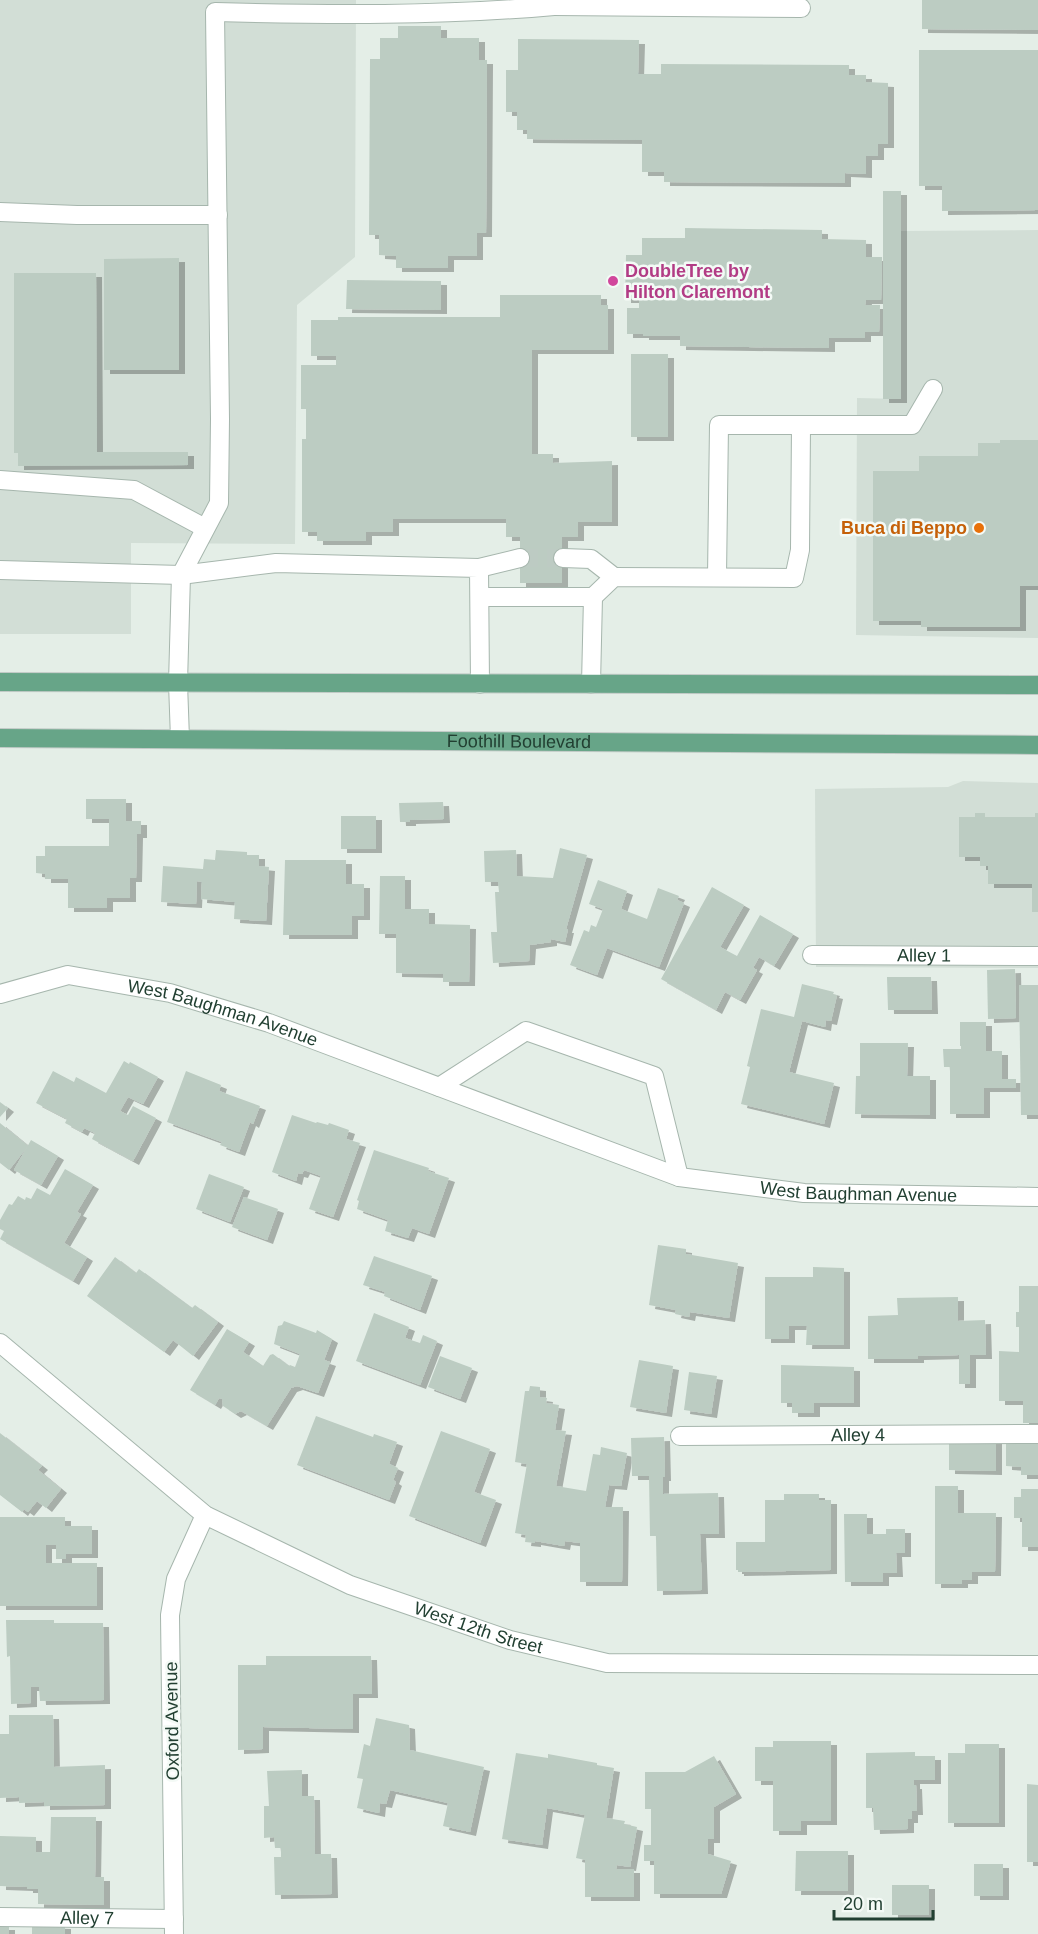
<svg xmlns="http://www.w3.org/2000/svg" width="1038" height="1934" viewBox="0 0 1038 1934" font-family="Helvetica,sans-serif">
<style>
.built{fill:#d2ded6}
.building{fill:#bcccc2;filter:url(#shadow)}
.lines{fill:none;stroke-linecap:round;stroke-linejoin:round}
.minor-tunnel{stroke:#bdcbc3;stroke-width:18;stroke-dasharray:18 9;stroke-linecap:butt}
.minor-casing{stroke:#a6b6ad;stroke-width:20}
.major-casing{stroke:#c1cac6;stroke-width:20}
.minor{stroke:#fff;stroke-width:18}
.major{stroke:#67a588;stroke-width:18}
.hotel-dot{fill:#d1479c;stroke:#f4faf6;stroke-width:2}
.food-dot{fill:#e8710a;stroke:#f4faf6;stroke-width:2}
.labels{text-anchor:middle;stroke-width:5;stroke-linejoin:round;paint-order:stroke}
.hotel-label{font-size:18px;font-weight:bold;fill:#b23c85;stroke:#f4faf6;text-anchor:start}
.food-label{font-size:18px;font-weight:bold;fill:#c56008;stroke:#f4faf6;text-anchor:end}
.street-label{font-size:18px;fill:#224032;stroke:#f4faf6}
</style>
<defs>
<filter id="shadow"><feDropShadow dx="6" dy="4" stdDeviation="0" flood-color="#0004"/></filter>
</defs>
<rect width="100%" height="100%" fill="#e4eee7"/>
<g class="built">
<polygon points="0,0 356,0 355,257 297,305 295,544 131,543 131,634 0,634"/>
<polygon points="1038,230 1038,638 856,635 857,398 901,399 901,231"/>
<polygon points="963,781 1038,783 1038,968 816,967 815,789 948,787"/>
</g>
<g class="building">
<polygon points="922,0 1038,0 1038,30 922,29"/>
<polygon points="398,26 441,26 441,38 479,38 479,60 487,60 486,233 477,233 477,256 448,256 448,268 396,268 396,256 379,255 379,235 369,235 370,59 380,59 380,38 398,38"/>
<polygon points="518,39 639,40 638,74 661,74 661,64 849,65 849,75 866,75 866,82 888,83 888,144 878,144 878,156 866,156 866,174 845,173 845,183 664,182 664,172 642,172 642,140 527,139 527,130 517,130 517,112 506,112 506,70 518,70"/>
<polygon points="919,50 1038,50 1038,210 942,211 942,186 919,186"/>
<rect x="883" y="191" width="18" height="208"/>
<polygon points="685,228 822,230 822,239 866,240 866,257 882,257 881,300 866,300 865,305 880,305 879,332 865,332 865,338 829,338 829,348 680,346 680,336 643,336 643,334 627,334 627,308 639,308 639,299 625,299 626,255 642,255 642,238 685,238"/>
<polygon points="179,258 179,370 104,370 104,259"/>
<polygon points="14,273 96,273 97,452 188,452 188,465 18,466 18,453 14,453"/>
<polygon points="347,280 441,281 441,310 346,309"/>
<polygon points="500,295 601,295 601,305 608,305 608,350 532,350 532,454 553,454 553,463 612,461 612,522 578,522 578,537 562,537 562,583 520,583 520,537 506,537 506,519 393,519 393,532 366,532 366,541 317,541 317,532 302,532 302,439 306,439 306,409 301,409 301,365 336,365 336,356 311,356 311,320 338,320 338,317 500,317"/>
<rect x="631" y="354" width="37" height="83"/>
<polygon points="1000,440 1038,440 1038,586 1020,586 1020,627 921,627 921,621 873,621 873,471 919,471 919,456 978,456 978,443 1000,443"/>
<polygon points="86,799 126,799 126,821 141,821 141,834 137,834 136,878 130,878 130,898 107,898 107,908 68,908 68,879 45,879 45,874 36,873 36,856 45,856 45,846 109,846 109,819 86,819"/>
<polygon points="443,802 444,819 410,820 410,822 400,822 399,803"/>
<polygon points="975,813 985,813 985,817 1035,817 1035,813 1038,813 1038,912 1032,912 1032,884 988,884 988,866 980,866 980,857 959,857 959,817 975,817"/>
<rect x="341" y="816" width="35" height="33"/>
<polygon points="560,848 587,855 566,929 568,929 565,942 551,939 551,942 530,945 529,961 493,963 491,932 497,932 495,892 499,892 498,882 485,882 484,851 516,850 517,876 553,878"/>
<polygon points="216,850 247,852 247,855 259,855 259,866 269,867 266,921 234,919 235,902 201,899 202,882 197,881 196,904 161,902 163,866 203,869 204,859 215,860"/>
<polygon points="285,860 346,860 346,884 364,884 364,916 352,916 352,935 283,935"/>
<polygon points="380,876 405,876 405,909 429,909 429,924 470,925 469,982 443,982 443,974 396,973 396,934 379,934"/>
<polygon points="598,880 627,891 621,909 647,919 658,888 679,896 677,900 684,903 659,967 607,948 597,975 570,965 584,930 589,932 591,925 596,927 603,909 589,904"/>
<polygon points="712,887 744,905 720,947 737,956 760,915 793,934 774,966 759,957 753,968 757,970 740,1000 725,992 716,1010 661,979"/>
<polygon points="1015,969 1016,1018 988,1019 987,970"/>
<polygon points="887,977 931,977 932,1010 888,1010"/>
<polygon points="802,984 834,992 833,994 837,995 831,1021 826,1020 825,1027 802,1021 789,1072 834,1083 824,1124 741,1104 750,1067 747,1066 761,1009 794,1017"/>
<polygon points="1019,985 1038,985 1038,1115 1021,1115"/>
<polygon points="960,1022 986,1022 986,1051 1002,1051 1002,1079 1016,1079 1016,1088 984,1088 984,1114 950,1114 950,1067 944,1067 943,1049 961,1049 961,1046 960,1046"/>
<polygon points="860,1043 908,1043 907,1076 930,1076 930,1115 855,1114 856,1076 860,1076"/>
<polygon points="124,1061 129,1064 130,1062 158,1077 143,1104 128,1097 120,1111 128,1115 133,1106 156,1118 133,1161 92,1139 95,1133 84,1128 82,1132 65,1123 67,1119 36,1103 53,1071 74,1082 76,1077 106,1093"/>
<polygon points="186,1071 221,1085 219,1091 260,1106 253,1124 250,1122 239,1152 220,1145 222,1142 167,1122"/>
<polygon points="0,1102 8,1108 0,1117"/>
<polygon points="292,1115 316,1123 317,1122 328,1125 329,1123 349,1130 346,1139 360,1143 333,1217 309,1209 321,1176 304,1170 302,1174 298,1173 296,1181 272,1172"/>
<polygon points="0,1123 28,1146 9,1170 0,1163"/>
<polygon points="31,1140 58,1156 41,1185 14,1170"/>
<polygon points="374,1150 429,1168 428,1171 449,1178 429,1234 412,1228 408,1238 385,1231 388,1220 357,1209 359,1201 357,1200"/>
<polygon points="65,1169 93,1185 77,1212 81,1214 64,1243 87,1257 73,1281 0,1239 4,1231 0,1229 0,1220 9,1204 12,1205 18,1196 25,1200 26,1197 31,1199 37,1188 50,1195"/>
<polygon points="209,1174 244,1187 230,1222 196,1209"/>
<polygon points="244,1197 278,1209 267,1240 232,1227"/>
<polygon points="658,1245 686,1249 686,1254 738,1263 729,1318 690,1312 689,1317 675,1314 676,1310 649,1305"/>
<polygon points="374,1256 432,1276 420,1310 384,1296 385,1292 363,1285"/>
<polygon points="115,1257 136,1273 139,1269 192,1308 195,1305 218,1322 193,1356 173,1340 164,1352 87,1296"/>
<polygon points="813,1267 844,1268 844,1345 806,1345 807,1326 789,1326 789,1339 765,1339 765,1277 813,1277"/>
<polygon points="1019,1286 1038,1286 1038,1423 1023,1423 1023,1401 999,1401 999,1351 1019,1352 1019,1327 1016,1327 1016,1312 1019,1312"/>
<polygon points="958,1297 958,1321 985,1320 986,1355 970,1355 970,1384 959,1384 959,1355 918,1356 918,1359 868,1359 868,1316 898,1315 897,1298"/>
<polygon points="374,1313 409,1327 405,1338 420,1343 423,1335 437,1341 420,1385 356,1361"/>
<polygon points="284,1321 316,1333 317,1330 332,1339 324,1360 330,1362 318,1393 297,1386 291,1388 267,1426 241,1411 235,1414 223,1406 222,1399 219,1398 215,1405 190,1390 227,1329 249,1342 243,1352 263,1366 270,1355 273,1354 289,1366 290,1365 295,1367 300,1354 274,1344 278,1326 282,1325"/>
<polygon points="440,1356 472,1368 460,1399 428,1387"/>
<polygon points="639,1360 673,1366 666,1413 630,1407"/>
<polygon points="781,1365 854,1367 854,1403 814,1403 814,1413 792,1413 792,1403 781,1403"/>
<polygon points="689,1372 717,1376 711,1414 684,1410"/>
<polygon points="530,1386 540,1387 540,1397 547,1398 546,1403 559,1405 555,1430 566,1431 556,1486 586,1491 593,1454 600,1455 601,1447 627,1453 621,1486 609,1485 605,1507 623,1507 622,1582 580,1582 580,1543 565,1541 564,1546 535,1541 535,1543 525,1542 526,1535 515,1533 527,1464 515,1462 525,1391 529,1391"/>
<polygon points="316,1416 373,1437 374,1434 397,1442 389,1464 398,1468 393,1480 396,1482 389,1500 297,1465"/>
<polygon points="441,1431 490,1449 474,1492 496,1500 480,1543 409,1516"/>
<polygon points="0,1433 42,1466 38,1470 61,1489 46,1508 37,1501 28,1512 24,1509 22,1512 0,1495"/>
<polygon points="664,1437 665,1477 663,1477 663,1494 718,1493 719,1534 700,1534 702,1590 657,1591 656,1536 650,1536 649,1476 632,1476 631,1438"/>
<polygon points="949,1440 996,1440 996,1471 949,1470"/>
<polygon points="1038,1441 1038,1475 1021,1475 1021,1467 1006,1466 1006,1443"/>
<polygon points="935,1486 958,1486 958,1513 996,1513 995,1572 972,1572 972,1580 962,1580 962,1584 935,1584"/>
<polygon points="1021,1489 1038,1489 1038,1547 1022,1547 1022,1518 1014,1518 1014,1497 1021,1497"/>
<polygon points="784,1494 819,1494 819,1500 831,1500 831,1570 738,1572 738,1570 736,1570 736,1542 765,1542 765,1500 784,1500"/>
<polygon points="844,1514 867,1514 867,1534 886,1534 886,1529 905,1529 905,1553 896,1553 897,1573 883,1573 883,1582 845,1582"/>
<polygon points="0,1517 65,1517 65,1526 92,1526 92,1554 66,1554 66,1559 56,1559 56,1545 46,1545 46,1563 97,1563 97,1606 0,1606"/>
<polygon points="6,1620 54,1620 54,1623 103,1623 104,1700 40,1701 39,1687 31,1687 31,1703 11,1704 10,1656 7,1657"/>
<polygon points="266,1656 371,1656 372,1694 353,1694 353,1729 263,1727 263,1749 238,1750 238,1665 266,1665"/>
<polygon points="9,1715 53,1715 54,1767 105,1765 105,1805 44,1806 44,1802 19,1803 19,1797 0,1798 0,1734 9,1734"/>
<polygon points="376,1718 409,1725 410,1750 484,1767 470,1832 443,1826 448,1803 390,1790 386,1804 380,1803 379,1813 357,1808 363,1779 357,1778 364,1744 370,1746"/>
<polygon points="773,1741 831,1741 831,1821 801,1821 801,1831 773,1831 773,1781 755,1781 755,1747 773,1747"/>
<polygon points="965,1744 999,1744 999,1823 948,1823 948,1753 965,1753"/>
<polygon points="915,1752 915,1756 935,1756 935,1780 914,1780 914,1785 916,1785 917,1811 912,1811 912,1819 908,1819 908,1829 874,1830 873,1808 866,1808 866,1753"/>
<polygon points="516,1753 548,1758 548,1754 597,1763 597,1765 614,1768 606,1818 625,1821 624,1824 637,1827 630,1867 617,1865 616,1869 634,1869 634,1897 585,1897 585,1860 576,1858 585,1815 547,1808 542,1845 502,1839"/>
<polygon points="714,1756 736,1794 714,1807 714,1839 708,1839 708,1854 731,1861 721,1894 654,1894 654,1861 644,1861 644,1845 651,1845 651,1809 645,1809 645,1772 685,1772"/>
<polygon points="302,1770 302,1796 314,1796 315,1854 331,1854 332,1894 275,1895 274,1857 281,1857 281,1848 275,1848 274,1837 264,1838 264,1806 269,1806 267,1771"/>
<polygon points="1027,1784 1038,1785 1038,1862 1027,1862"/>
<polygon points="51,1817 96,1817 95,1877 104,1877 104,1905 38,1904 38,1889 27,1889 27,1887 0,1886 0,1836 36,1837 36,1852 50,1852"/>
<polygon points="796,1851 848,1851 848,1891 795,1891"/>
<rect x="974" y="1864" width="29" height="32"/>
<rect x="892" y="1885" width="37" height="30"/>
<polygon points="32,1924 65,1925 65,1934 32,1934"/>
<rect x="0" y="1926" width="9" height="8"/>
</g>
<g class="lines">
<polyline class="minor-tunnel" points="520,558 563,558"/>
<g class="minor-casing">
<g id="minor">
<polyline points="554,0 554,6 801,8"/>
<polyline points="0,212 77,215 218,215"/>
<polyline points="0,480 134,490 205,528"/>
<polyline points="563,558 591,559 614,577"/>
<polyline points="479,568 520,558"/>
<polyline points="0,570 181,575 276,563 479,568 480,684"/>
<polyline points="717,577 719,425 912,425 933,389"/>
<polyline points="480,597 593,597 614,577 794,578 800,550 801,426"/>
<polyline points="591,684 593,597"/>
<path d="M180,739L178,683L181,575L219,503L220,419L215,12C328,15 441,16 554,6"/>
<path id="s1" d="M812,955L1038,956"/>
<path id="s2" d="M0,994L68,975L170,993L269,1023L679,1177L804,1193L1038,1197"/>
<polyline points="439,1087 526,1031 654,1076 679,1177"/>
<path id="s3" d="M0,1343L205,1515L350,1585L510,1640L607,1663L1038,1665"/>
<path id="s4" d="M680,1436L1038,1434"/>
<path id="s5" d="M0,1917L174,1919"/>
<polyline points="174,1934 170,1615 176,1579 205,1515"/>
</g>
</g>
<g class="major-casing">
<g id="major">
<polyline points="0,682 1038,685"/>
<path id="s6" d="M0,738L1038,745"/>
</g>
</g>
<use href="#minor" class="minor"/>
<use href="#major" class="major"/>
</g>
<circle class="hotel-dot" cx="613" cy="281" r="6"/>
<circle class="food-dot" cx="979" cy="528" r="6"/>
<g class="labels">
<g class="hotel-label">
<text x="625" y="277">DoubleTree by<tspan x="625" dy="21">Hilton Claremont</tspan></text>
</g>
<g class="food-label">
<text x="967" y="534">Buca di Beppo</text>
</g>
<g class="street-label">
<text dy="6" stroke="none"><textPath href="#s6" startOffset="519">Foothill Boulevard</textPath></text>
<text dy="6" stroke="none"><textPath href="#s1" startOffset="112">Alley 1</textPath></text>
<text dy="6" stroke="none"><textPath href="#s2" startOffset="230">West Baughman Avenue</textPath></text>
<text dy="6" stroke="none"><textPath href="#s2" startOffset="896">West Baughman Avenue</textPath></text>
<text dy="6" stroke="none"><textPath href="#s4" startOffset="178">Alley 4</textPath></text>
<text dy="6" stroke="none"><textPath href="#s3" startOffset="564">West 12th Street</textPath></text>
<text transform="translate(172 1721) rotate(-91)" y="6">Oxford Avenue</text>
<text dy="6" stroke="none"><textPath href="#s5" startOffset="87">Alley 7</textPath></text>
</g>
</g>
<path d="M834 1910v9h99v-9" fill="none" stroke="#224032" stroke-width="3"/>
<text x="843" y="1910" font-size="18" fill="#224032" stroke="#f4faf6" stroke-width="4.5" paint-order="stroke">20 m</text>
</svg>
